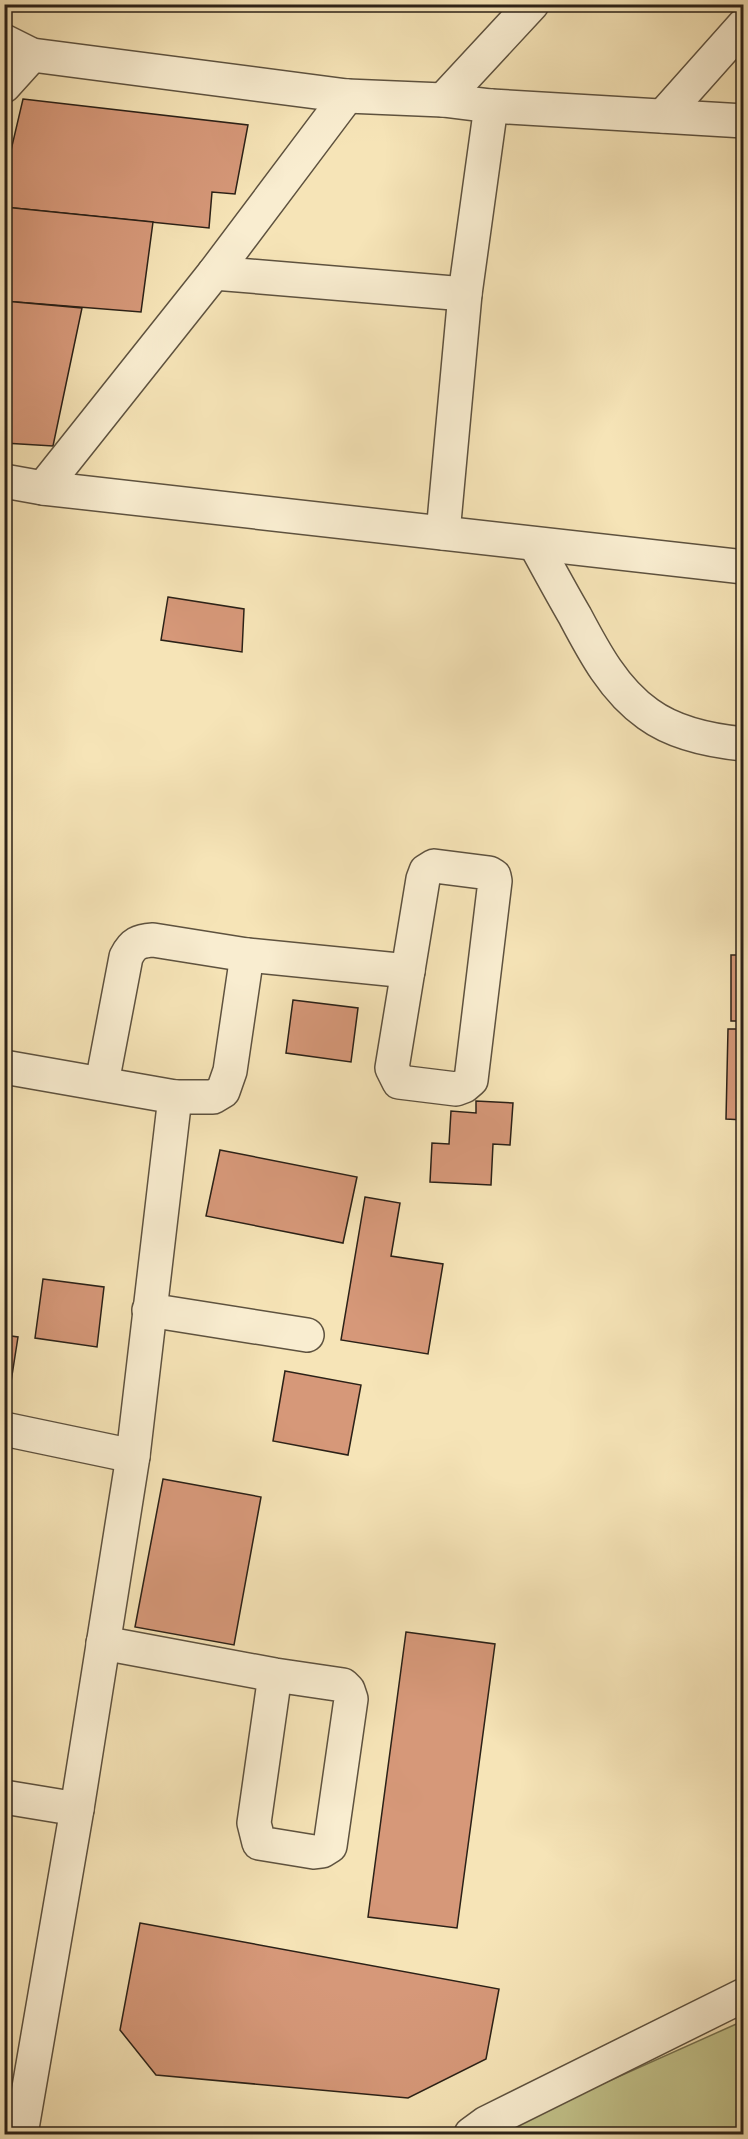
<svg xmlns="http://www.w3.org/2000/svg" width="748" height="2139" viewBox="0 0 748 2139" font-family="'IM FELL Double Pica',serif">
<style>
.green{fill:#c2c28a;stroke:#767250;stroke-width:1.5}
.building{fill:#d69879;stroke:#2b2117;stroke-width:1.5}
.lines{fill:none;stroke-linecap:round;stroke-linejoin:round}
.minor-casing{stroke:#5e523f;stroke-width:36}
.minor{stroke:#f9edd0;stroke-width:33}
</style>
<rect width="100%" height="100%" fill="#f6e4b7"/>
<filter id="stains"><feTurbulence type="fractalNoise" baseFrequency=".00333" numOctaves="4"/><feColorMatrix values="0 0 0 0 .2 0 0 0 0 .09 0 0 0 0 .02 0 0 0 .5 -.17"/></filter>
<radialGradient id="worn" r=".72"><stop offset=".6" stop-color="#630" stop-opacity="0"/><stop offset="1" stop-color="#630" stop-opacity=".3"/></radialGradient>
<polygon class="green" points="743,2021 743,2134 499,2134 495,2132"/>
<g class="building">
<polygon points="23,99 248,125 235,194 212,192 209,228 4,207 4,180"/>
<polygon points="4,207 153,222 141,312 4,301"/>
<polygon points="4,301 82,308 53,446 4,443"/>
<polygon points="168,597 244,609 242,652 161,640"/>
<rect x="731" y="955" width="13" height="66"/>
<polygon points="293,1000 358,1008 351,1062 286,1053"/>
<polygon points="728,1029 744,1029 744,1120 726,1119"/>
<polygon points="476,1101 513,1103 510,1145 493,1144 491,1185 430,1182 432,1143 449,1144 451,1111 476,1113"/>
<polygon points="220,1150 357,1177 343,1243 206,1216"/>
<polygon points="365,1197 400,1203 391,1256 443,1264 428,1354 341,1340"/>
<polygon points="43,1279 104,1287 97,1347 35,1338"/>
<polygon points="4,1335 18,1337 8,1401 4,1401"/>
<polygon points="285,1371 361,1385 348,1455 273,1441"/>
<polygon points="163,1479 261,1497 234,1645 135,1627"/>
<polygon points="406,1632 495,1644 457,1928 368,1917"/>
<polygon points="140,1923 499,1989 486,2059 408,2098 156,2075 120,2030"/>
</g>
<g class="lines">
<g class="minor-casing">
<g id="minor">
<polyline points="4,41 32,55 347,96 443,100 491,106 744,121"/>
<polyline points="4,86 32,55"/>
<polyline points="443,100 532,4"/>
<polyline points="663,116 744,25"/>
<polyline points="214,273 465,294"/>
<polyline points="4,481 43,488 744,567"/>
<polyline points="43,488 214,273 347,96"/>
<polyline points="443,533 465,294 491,106"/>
<path d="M535,544C548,568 561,592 575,616C594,652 614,690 648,714C674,733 712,741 744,744"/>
<polygon points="434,866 489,873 494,876 495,881 471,1080 464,1086 456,1089 399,1082 392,1068 423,879 426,871"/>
<polyline points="4,1067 175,1097 213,1097 223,1091 230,1071 247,955"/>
<path d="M102,1083L126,957C133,943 139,941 153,940L247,955L408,971"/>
<polyline points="149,1310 307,1335"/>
<polyline points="4,1429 133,1456"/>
<polyline points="103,1643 275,1675 343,1685 348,1690 351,1699 330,1846 322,1851 314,1852 259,1843 254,1823 275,1675"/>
<polyline points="4,1797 77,1809"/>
<polyline points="21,2134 77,1809 133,1456 175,1097"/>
<polyline points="471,2134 486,2123 744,1995"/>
</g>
</g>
<use href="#minor" class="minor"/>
</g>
<rect width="748" height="2139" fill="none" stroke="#f6e4b7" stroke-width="24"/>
<rect x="6" y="6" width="736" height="2127" fill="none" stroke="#2b2117" stroke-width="3"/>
<rect x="12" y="12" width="724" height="2115" fill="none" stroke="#2b2117" stroke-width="1.5"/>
<rect width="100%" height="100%" filter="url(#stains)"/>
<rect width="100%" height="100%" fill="url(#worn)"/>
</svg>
